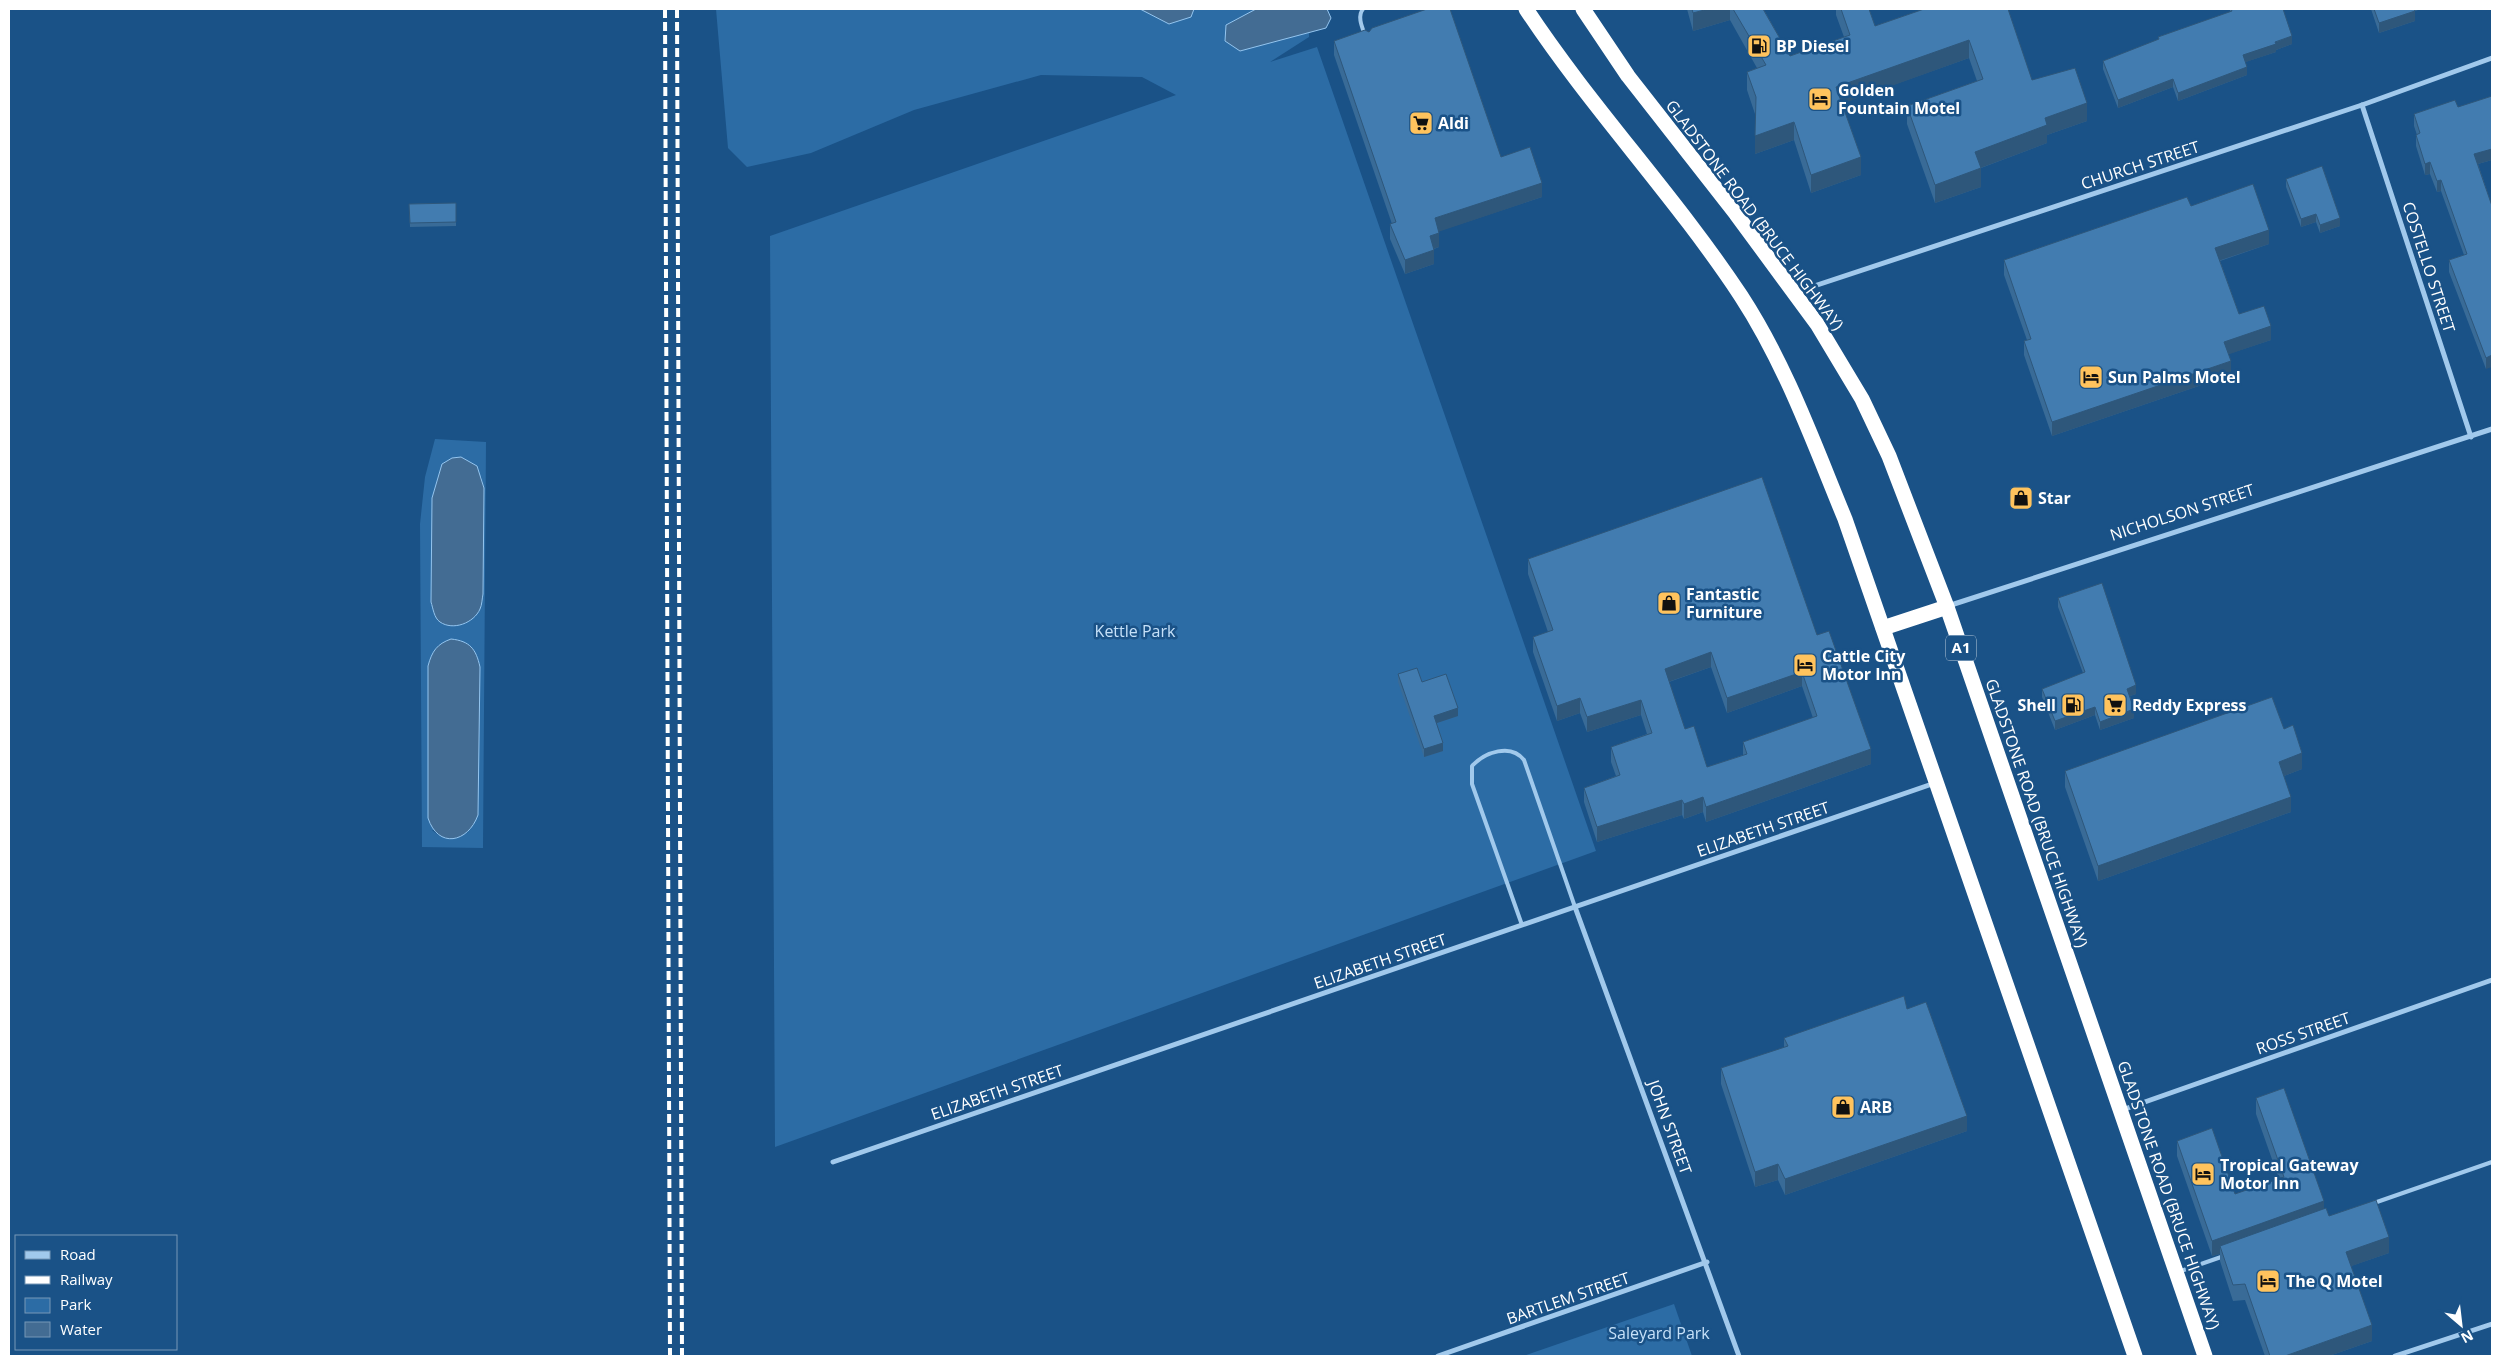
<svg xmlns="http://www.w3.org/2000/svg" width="2501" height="1365" viewBox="0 0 2501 1365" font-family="'Open Sans',sans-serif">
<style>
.green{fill:#2c6ca5;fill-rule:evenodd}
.water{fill:#436c93;stroke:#94c5ef}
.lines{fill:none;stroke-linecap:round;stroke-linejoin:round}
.lane{stroke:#a1c9ec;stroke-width:4}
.street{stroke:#a1c9ec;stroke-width:5}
.highway{stroke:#fff;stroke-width:15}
.rail{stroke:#fff;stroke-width:4;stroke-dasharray:9 4;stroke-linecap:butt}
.wall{fill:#396b97;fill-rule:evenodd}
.shaded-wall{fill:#2e577b}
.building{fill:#427cb0;stroke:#2e577b;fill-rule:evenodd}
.labels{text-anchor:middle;stroke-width:5;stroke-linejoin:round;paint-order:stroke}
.shield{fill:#1a5287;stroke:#bacbdb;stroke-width:1}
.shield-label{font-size:15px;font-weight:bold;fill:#fff}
.poi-label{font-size:16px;font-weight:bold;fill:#fff;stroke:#1a5287;text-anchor:start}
.street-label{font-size:16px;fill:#fff;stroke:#1a5287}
.park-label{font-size:16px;fill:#c6e1f9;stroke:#1a5287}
</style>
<rect width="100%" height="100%" fill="#1a5287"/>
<g class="green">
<polygon points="716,9 1309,9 1309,37 1270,62 1317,47 1596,851 775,1147 770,236 1176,95 1142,77 1041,75 914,110 811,153 747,167 728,148"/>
<path d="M435,439L486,442L483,848L422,847L420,524L425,477ZM481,476L484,488L483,594L480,609L449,626C436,621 434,614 431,602L432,498ZM432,830L468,832C454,839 444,841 432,830Z"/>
<polygon points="1674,1304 1692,1356 1523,1356"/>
</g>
<g class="water">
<polygon points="1140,9 1194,9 1191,17 1169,24"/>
<polygon points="1256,9 1327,9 1331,18 1326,28 1240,51 1225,41 1226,25"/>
<path d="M461,457L477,466L484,488L483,594C482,599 482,605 480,609C474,623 453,631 440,622C434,618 433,608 431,602L432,498L442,464L452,458Z"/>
<path d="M451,639C470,641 476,649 480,667L478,815C468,843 438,849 428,818V666C432,651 437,644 451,639Z"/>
</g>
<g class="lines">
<g class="lane">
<path d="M1363,9C1357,16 1362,27 1365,35"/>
<path d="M1522,925L1472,784V766C1485,752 1511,743 1524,760L1575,907"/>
<polyline points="2374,1203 2492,1162"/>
<polyline points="2181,1271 2224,1256"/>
</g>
<g class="street">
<polyline points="2362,105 2471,437"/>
<polyline points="1796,292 2362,105 2492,58"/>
<polyline points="1948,606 2492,429"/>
<polyline points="1575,907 1739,1356"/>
<polyline points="2122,1110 2492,980"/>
<polyline points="833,1162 1935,783"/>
<polyline points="1438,1356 1707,1262"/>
<polyline points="2395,1356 2492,1324"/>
</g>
<g class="highway">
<path d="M1526,9C1592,109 1675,196 1741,296C1786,365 1814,444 1845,519L2135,1356"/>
<polyline points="1583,9 1628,76 1736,214 1817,324 1862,399 1889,456 1947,607 2205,1356"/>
<polyline points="1883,628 1947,607"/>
</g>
<g class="rail">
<polyline points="665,9 670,1356"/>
<polyline points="677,9 682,1356"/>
</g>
</g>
<g class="wall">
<polygon points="1687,9 1768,9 1764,10 1790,56 1844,37 1836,15 1836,9 1869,9 1875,26 1924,9 2032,80 2087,121 2047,135 2047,143 1981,168 1981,187 1935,203 1907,124 1907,106 1977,81 1969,58 1842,103 1861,175 1811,193 1794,140 1755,154 1755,114 1747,90 1747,72 1757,68 1730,20 1693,31"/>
<polygon points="2230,9 2283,9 2292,44 2276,50 2276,52 2245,62 2247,75 2178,101 2173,87 2118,108 2103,69 2103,61 2158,40 2158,37 2230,12"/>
<polygon points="2371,9 2421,9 2415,11 2415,21 2379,33"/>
<polygon points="1334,41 1501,157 1542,197 1439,231 1439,247 1434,249 1434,264 1405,274 1390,239 1390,224 1392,224 1334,55"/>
<polygon points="2458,107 2492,160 2478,164 2492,206 2486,369 2449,272 2449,260 2464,255 2441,191 2437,192 2430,174 2425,175 2416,146 2416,135 2417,135 2414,126 2414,114"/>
<polygon points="2286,179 2340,226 2320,233 2316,222 2301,227 2286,187"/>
<polygon points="456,203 456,226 410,227 409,204"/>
<polygon points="2191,206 2269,244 2220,261 2239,314 2271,340 2228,354 2231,375 2052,436 2024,355 2024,341 2027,340 2004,275 2004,260"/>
<path d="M1528,559L1817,635L1871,764L1706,822L1703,812L1684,819L1682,815L1597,842L1584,802V788L1616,776L1611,762V747L1647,734L1641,715L1587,732L1580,713L1557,721L1533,652V637L1548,632L1528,574ZM1711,667L1727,713L1802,686L1813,718L1743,742V755L1707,767L1685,729L1669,682Z"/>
<polygon points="2058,598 2136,694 2130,696 2134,718 2100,730 2095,715 2055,730 2042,697 2042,689 2083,673 2058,607"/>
<polygon points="1398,674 1422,682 1458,716 1436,723 1443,751 1424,757 1398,682"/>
<polygon points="2284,729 2302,769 2284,776 2291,812 2098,881 2065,787 2065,771"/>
<polygon points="1907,1009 1967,1131 1785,1195 1778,1180 1755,1187 1721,1084 1721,1068 1784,1048 1784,1038"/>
<polygon points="2256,1098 2324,1209 2329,1216 2389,1253 2351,1266 2372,1341 2329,1356 2265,1356 2245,1300 2233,1301 2220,1261 2220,1254 2212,1256 2177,1156 2177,1141 2235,1194 2279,1179 2256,1114"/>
</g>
<g class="shaded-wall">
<polygon points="1708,9 1730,9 1730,20 1693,31 1693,13"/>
<polygon points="2415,11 2415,21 2379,33 2379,23"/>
<polygon points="2292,36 2292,44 2276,50 2276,52 2243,63 2243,55"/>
<polygon points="1969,40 1969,58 1836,106 1836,87"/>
<polygon points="2247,67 2247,75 2178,101 2178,93"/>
<polygon points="2173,79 2173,87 2118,108 2118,100"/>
<polygon points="2087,103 2087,121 2047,135 2047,143 1975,170 1975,152 2045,118"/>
<polygon points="1794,122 1794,140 1755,154 1755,136"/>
<polygon points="2492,149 2492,160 2474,165 2474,154"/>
<polygon points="1861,157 1861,175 1811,193 1811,175"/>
<polygon points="2430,162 2430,174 2425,175 2425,164"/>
<polygon points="1981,168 1981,187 1935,203 1935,185"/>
<polygon points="2441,180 2441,191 2437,192 2437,181"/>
<polygon points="1542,183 1542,197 1435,233 1435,218"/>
<polygon points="2316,214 2316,222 2301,227 2301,219"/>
<polygon points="2340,218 2340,226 2320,233 2320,225"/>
<polygon points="2269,230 2269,244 2215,262 2215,248"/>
<polygon points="1439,233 1439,247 1430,250 1430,236"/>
<polygon points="1434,250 1434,264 1405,274 1405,260"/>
<polygon points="2271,326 2271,340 2224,356 2224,342"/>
<polygon points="2492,355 2492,367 2486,369 2486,358"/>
<polygon points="2231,361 2231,375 2052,436 2052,422"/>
<polygon points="1711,652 1711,667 1665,683 1665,669"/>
<polygon points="1802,672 1802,686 1727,713 1727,698"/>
<polygon points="2136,685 2136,694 2127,697 2127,689"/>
<polygon points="1580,698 1580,713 1557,721 1557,706"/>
<polygon points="1641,700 1641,715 1587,732 1587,717"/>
<polygon points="2095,707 2095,715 2055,730 2055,721"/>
<polygon points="1458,708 1458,716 1434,724 1434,716"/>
<polygon points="2134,709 2134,718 2100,730 2100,722"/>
<polygon points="1443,743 1443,751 1424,757 1424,749"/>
<polygon points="1871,749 1871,764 1706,822 1706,807"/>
<polygon points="2302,753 2302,769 2279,778 2279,762"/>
<polygon points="1703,797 1703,812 1684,819 1684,804"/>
<polygon points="2291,797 2291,812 2098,881 2098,866"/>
<polygon points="1682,800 1682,815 1597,842 1597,827"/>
<polygon points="1967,1116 1967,1131 1785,1195 1785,1179"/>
<polygon points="1778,1164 1778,1180 1755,1187 1755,1172"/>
<polygon points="2324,1201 2324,1217 2220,1246 2220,1254 2212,1256 2212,1241"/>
<polygon points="2389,1237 2389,1253 2346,1268 2346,1252"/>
<polygon points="2372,1325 2372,1341 2329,1356 2285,1356"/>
</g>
<g class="building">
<polygon points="1427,9 1450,9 1501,157 1530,147 1542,183 1435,218 1439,233 1430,236 1434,250 1405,260 1390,224 1396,222 1334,41 1365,30 1369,32 1372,28"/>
<polygon points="1692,9 1708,9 1693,13"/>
<polygon points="1733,9 1763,9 1790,56 1850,35 1841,9 1869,9 1875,26 1924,9 2008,9 2032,80 2075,68 2087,103 2045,118 2047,125 1975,152 1981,168 1935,185 1907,106 1983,79 1969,40 1836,87 1861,157 1811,175 1794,122 1755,136 1756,97 1747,72 1766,65"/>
<polygon points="2231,9 2283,9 2292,36 2275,42 2276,44 2243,55 2247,67 2178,93 2173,79 2118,100 2103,61 2159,39 2158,37 2232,11"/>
<polygon points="2374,9 2414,9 2415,11 2379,23"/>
<polygon points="2492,96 2492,149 2474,154 2492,206 2492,355 2486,358 2449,260 2467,254 2441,180 2437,181 2430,162 2425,164 2416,135 2420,133 2414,114 2455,100 2458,107"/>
<polygon points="2322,166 2340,218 2320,225 2316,214 2301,219 2286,179"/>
<polygon points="2253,184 2269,230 2215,248 2239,314 2264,306 2271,326 2224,342 2231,361 2052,422 2024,341 2031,339 2004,260 2187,197 2191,206"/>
<polygon points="456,203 456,222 410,223 409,204"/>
<path d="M1762,477L1817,635L1829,631L1871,749L1706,807L1703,797L1684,804L1682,800L1597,827L1584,788L1620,775L1611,747L1652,733L1641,700L1587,717L1580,698L1557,706L1533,637L1553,630L1528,559ZM1711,652L1727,698L1802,672L1817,716L1743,742L1747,754L1707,767L1694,726L1685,729L1665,669Z"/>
<polygon points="2102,583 2136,685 2127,689 2134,709 2100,722 2095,707 2055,721 2042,689 2085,672 2058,598"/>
<polygon points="1417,668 1422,682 1446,674 1458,708 1434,716 1443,743 1424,749 1398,674"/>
<polygon points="2272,697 2284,729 2293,725 2302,753 2279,762 2291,797 2098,866 2065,771"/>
<polygon points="1904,996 1907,1009 1926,1002 1967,1116 1785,1179 1778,1164 1755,1172 1721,1068 1788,1046 1784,1038"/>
<polygon points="2284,1088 2324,1201 2212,1241 2177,1141 2212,1128 2235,1194 2284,1177 2256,1098"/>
<polygon points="2376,1200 2389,1237 2346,1252 2372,1325 2285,1356 2270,1356 2245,1284 2233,1285 2220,1246 2326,1208 2329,1216"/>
</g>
<defs>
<g id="fuel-square" transform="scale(1.25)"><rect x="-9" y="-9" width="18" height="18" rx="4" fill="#ffc35d" stroke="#1a5287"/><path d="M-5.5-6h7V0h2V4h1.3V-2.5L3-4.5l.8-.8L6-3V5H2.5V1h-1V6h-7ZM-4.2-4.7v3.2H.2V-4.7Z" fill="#111"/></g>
<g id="hotel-square" transform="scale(1.25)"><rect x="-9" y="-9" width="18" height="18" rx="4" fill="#ffc35d" stroke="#1a5287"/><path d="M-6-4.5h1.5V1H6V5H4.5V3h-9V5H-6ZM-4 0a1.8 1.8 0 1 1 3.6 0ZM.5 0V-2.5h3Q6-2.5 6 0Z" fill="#111"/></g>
<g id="supermarket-square" transform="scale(1.25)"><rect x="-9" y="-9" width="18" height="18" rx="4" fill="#ffc35d" stroke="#1a5287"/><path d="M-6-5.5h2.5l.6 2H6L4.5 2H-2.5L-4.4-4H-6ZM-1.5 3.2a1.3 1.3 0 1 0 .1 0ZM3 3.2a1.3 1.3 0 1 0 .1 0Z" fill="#111"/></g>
<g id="shop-square" transform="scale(1.25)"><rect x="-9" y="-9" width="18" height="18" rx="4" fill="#ffc35d" stroke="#1a5287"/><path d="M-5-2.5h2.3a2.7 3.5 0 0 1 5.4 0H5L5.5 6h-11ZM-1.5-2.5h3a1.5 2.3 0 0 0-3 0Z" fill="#111"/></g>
</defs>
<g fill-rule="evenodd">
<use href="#fuel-square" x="1759" y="46"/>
<use href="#hotel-square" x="1820" y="99"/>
<use href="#supermarket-square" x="1421" y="123"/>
<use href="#hotel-square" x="2091" y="377"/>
<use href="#shop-square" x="2021" y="498"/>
<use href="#shop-square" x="1669" y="603"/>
<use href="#hotel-square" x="1805" y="665"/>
<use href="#fuel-square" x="2073" y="705"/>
<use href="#supermarket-square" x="2115" y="705"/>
<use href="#shop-square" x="1843" y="1107"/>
<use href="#hotel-square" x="2203" y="1174"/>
<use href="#hotel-square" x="2268" y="1281"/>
</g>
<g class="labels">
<rect class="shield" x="1946" y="635.5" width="30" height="25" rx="4"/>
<g class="shield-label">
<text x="1961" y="653">A1</text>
</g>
<g class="poi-label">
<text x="1776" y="52">BP Diesel</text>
<text x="1838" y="96">Golden<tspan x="1838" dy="18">Fountain Motel</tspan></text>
<text x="1438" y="129">Aldi</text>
<text x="2108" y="383">Sun Palms Motel</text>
<text x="2038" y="504">Star</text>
<text x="1686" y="600">Fantastic<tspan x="1686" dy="18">Furniture</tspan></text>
<text x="1822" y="662">Cattle City<tspan x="1822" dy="18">Motor Inn</tspan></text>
<text x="2056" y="711" text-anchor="end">Shell</text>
<text x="2132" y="711">Reddy Express</text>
<text x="1860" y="1113">ARB</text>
<text x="2220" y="1171">Tropical Gateway<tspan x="2220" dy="18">Motor Inn</tspan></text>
<text x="2286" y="1287">The Q Motel</text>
</g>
<g class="street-label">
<text transform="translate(2140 165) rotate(-18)" y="6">CHURCH STREET</text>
<text transform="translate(1755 215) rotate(53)" y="6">GLADSTONE ROAD (BRUCE HIGHWAY)</text>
<text transform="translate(2429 267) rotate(72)" y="6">COSTELLO STREET</text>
<text transform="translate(2182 512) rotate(-18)" y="6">NICHOLSON STREET</text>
<text transform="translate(2037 813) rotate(71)" y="6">GLADSTONE ROAD (BRUCE HIGHWAY)</text>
<text transform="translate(1763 829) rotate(-19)" y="6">ELIZABETH STREET</text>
<text transform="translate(1380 961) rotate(-19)" y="6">ELIZABETH STREET</text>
<text transform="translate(2303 1033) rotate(-19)" y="6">ROSS STREET</text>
<text transform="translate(997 1092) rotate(-19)" y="6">ELIZABETH STREET</text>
<text transform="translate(1670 1127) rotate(70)" y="6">JOHN STREET</text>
<text transform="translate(2169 1195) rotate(71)" y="6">GLADSTONE ROAD (BRUCE HIGHWAY)</text>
<text transform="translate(1568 1298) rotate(-19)" y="6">BARTLEM STREET</text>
</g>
<g class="park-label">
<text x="1135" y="637">Kettle Park</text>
<text x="1659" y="1339">Saleyard Park</text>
</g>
</g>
<rect width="2501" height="1365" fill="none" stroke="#ffffff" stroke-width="20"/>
<rect x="15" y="1235" width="162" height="115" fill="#1a5287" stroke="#7697b7"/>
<rect x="25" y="1251" width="25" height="8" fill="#a1c9ec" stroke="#7697b7"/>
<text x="60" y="1260" font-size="15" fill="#ffffff">Road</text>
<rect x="25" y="1276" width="25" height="8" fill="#ffffff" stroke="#7697b7"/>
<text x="60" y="1285" font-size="15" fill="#ffffff">Railway</text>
<rect x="25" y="1298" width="25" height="15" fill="#2c6ca5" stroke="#7697b7"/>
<text x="60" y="1310" font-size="15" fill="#ffffff">Park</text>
<rect x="25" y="1322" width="25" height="15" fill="#436c93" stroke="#7697b7"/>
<text x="60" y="1335" font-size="15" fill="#ffffff">Water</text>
<g transform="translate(2461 1325) rotate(152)" stroke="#1a5287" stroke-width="4" paint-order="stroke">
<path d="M0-4L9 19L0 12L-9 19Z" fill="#ffffff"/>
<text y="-8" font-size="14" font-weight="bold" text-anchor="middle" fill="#ffffff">N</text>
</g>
</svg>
